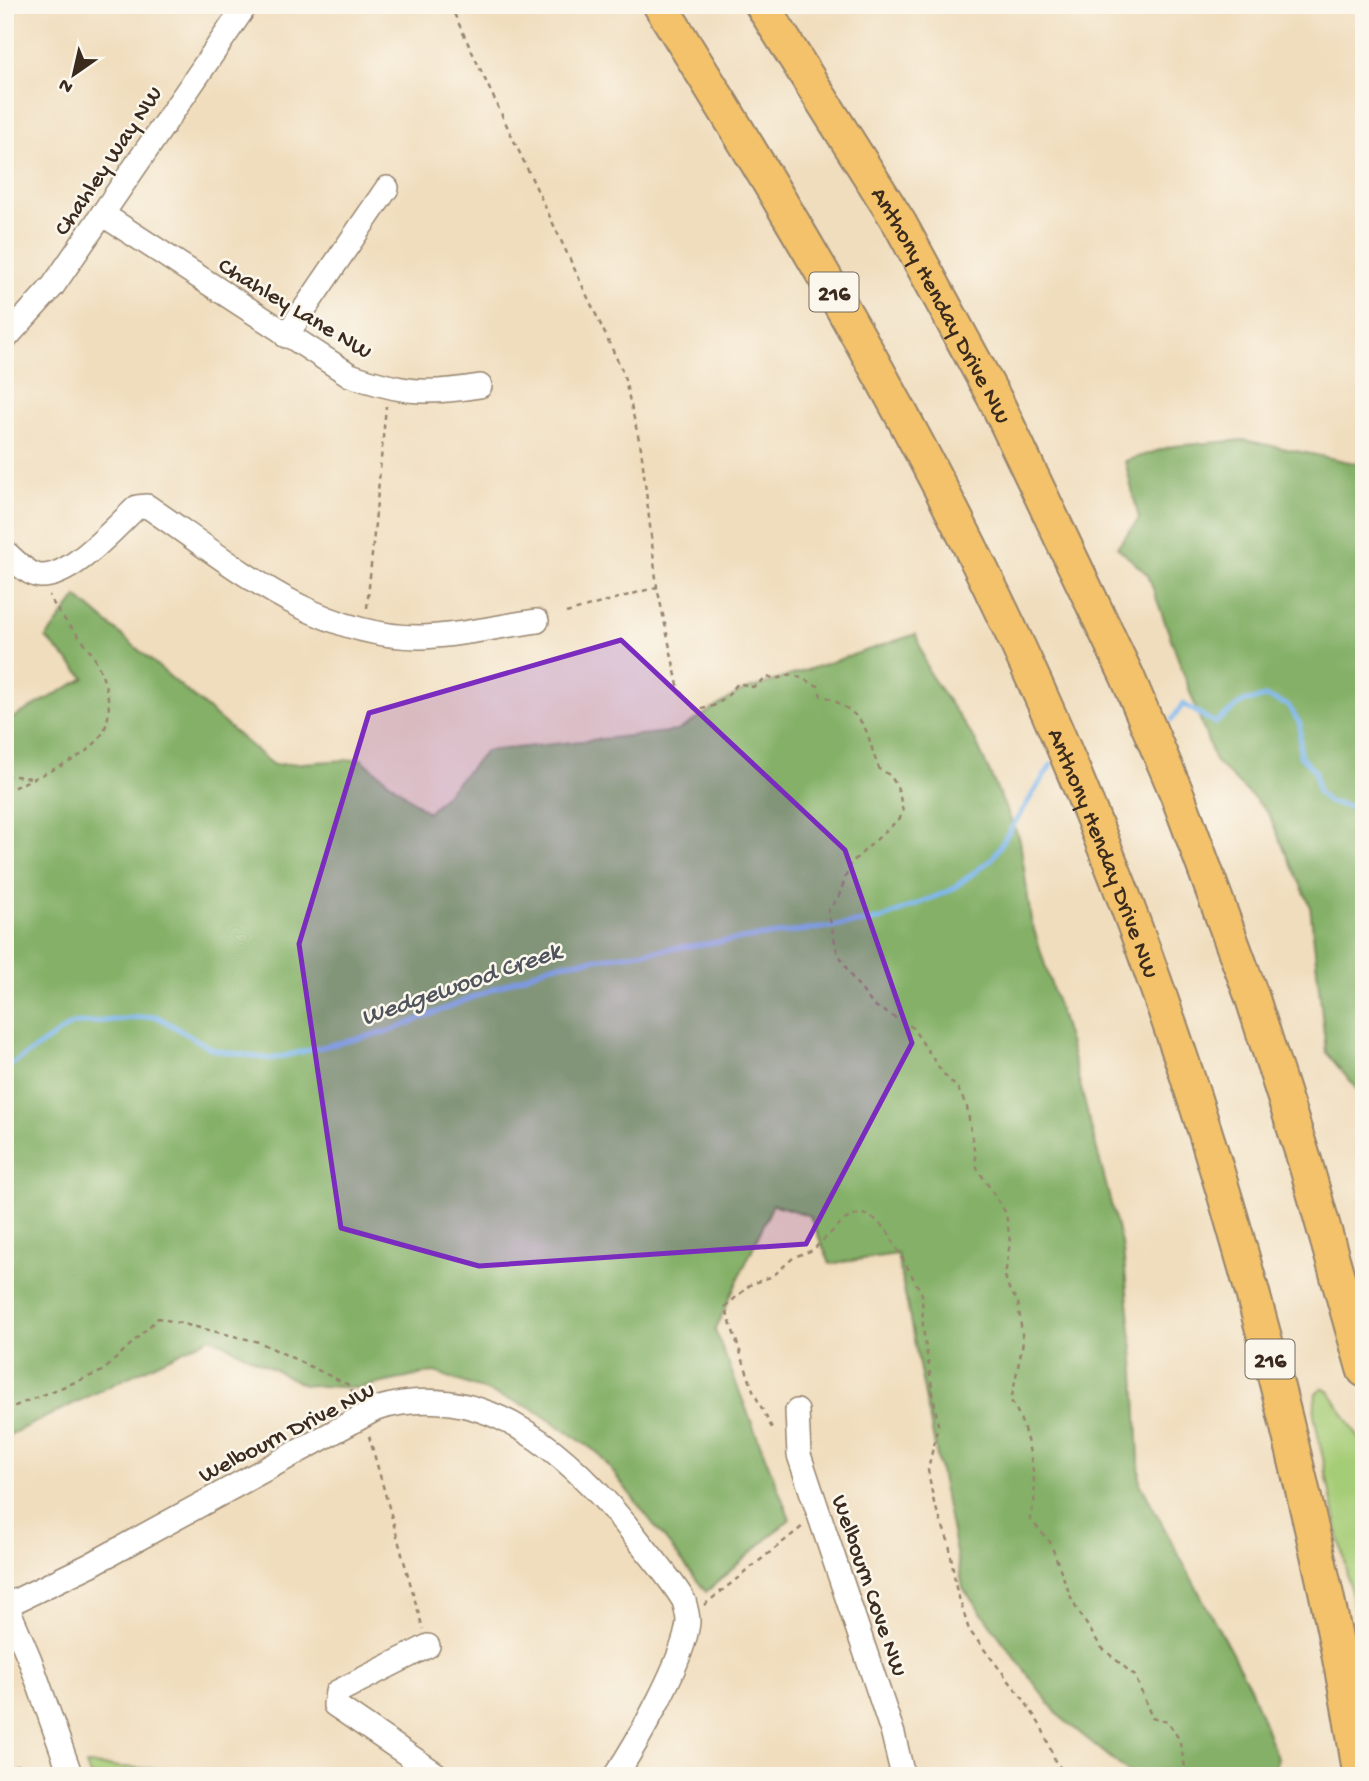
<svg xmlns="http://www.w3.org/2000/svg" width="1369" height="1781" viewBox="0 0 1369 1781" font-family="'Gochi Hand',sans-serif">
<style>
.green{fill:#a5cc76;stroke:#707b4a;stroke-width:2}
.forest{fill:#84b067;stroke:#606d42;stroke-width:2}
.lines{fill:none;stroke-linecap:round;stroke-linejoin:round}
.stream{stroke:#7db6ee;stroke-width:5}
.minor-casing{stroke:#96846e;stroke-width:26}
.highway-casing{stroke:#96846e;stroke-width:37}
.path{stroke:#96846e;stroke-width:2.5;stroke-dasharray:5 5;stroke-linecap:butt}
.minor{stroke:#fff;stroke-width:23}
.highway{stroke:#f3c26a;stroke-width:33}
.marked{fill:#7b2cbf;fill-opacity:0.2;stroke:#7b2cbf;stroke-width:5;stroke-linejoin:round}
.labels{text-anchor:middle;stroke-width:5;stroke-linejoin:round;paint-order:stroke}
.shield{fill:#fbf7ec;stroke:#75685c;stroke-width:2}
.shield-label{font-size:23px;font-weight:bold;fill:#3b2a1e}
.street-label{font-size:24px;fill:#3b2a1e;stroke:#fbf7ec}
.water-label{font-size:26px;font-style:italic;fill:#4f545c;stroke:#fbf7ec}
</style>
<rect width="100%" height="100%" fill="#fbf7ec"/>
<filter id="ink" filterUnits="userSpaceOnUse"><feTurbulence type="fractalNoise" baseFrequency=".0143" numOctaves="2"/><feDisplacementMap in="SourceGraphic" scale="14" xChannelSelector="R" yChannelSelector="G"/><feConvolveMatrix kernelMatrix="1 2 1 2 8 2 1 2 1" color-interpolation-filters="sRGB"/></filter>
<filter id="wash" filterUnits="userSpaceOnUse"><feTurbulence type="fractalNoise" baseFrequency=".00686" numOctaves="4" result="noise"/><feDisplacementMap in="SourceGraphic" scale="28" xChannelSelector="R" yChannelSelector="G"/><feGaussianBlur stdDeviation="1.57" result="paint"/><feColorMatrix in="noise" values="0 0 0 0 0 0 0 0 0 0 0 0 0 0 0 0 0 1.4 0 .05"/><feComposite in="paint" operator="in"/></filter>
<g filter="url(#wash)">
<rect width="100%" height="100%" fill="#f0ddbd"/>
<g class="green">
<polygon points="1322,1388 1329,1391 1364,1446 1364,1657 1314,1415 1316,1393"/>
<polygon points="86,1765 225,1773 230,1776 90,1776"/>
</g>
<g class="forest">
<polygon points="1244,440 1364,465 1364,1098 1326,1052 1310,905 1267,811 1215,761 1148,575 1117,547 1139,519 1125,461 1173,446"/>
<polygon points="77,597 273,765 361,759 428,813 486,751 677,731 740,692 916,634 929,673 975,740 1020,840 1031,920 1069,1042 1123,1250 1135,1371 1140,1483 1250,1687 1277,1758 1274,1776 1133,1776 1058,1715 963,1588 897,1254 830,1264 810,1216 773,1204 715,1330 790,1519 706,1592 598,1453 532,1408 435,1372 358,1388 304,1385 211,1337 5,1437 5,722 85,678 46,638"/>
</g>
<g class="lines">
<g class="stream">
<polyline points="1172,720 1183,704 1215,723 1243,702 1266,697 1288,705 1300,724 1300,756 1315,771 1318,792 1328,802 1364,810"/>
<polyline points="5,1069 72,1024 156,1016 214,1050 271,1059 390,1031 552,965 879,920 951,890 992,859 1051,765"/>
</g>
</g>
</g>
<g filter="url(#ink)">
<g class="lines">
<g class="minor-casing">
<g id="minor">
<path d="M102,214L350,375C403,393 424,395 480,386"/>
<polyline points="286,336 387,188"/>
<polyline points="5,339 53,286 246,5"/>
<path d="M5,552C15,560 27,575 41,576C72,577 114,528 137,507L147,506C230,562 315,638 421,637C459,636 499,626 537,621"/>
<polyline points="797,1411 799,1455 893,1734 903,1776"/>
<path d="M5,1606L90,1565L376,1409C488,1375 575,1459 639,1541C654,1560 671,1579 684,1601C686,1608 688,1615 688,1622C685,1658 636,1745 615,1776"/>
<polyline points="7,1606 30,1660 71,1776"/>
<polyline points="428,1646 337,1692 335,1705 439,1776"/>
</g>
</g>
<g class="highway-casing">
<g id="highway">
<path id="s1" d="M660,5C778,193 891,383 988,583C1118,848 1214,1131 1285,1417C1314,1536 1342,1655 1360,1776"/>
<path id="s2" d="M762,5L900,224L996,401L1127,676L1177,794L1252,997L1305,1162L1364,1370"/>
</g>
</g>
<g class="path">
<path d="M450,5L623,372L641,448L657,587L679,690L695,709C717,709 726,699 738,683L753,687L767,677L776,679L792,674L818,686L821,696C831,697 838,703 846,708C873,726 867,744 880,770C897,775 900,796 903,812L900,818L850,864L839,896L828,911L837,951L851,976L873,1005L912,1027L942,1072L958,1089L967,1107L977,1168L1006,1213L1010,1242L1005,1276L1009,1289L1018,1302L1023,1342L1011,1401C1026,1421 1037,1477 1034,1503C1033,1509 1030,1513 1030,1519L1050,1542L1073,1603L1101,1647L1135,1676L1152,1718L1168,1722L1179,1739L1187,1776"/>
<polyline points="367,608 386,406"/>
<polyline points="566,613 657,587"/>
<polyline points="5,775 33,778"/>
<path d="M5,792C64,760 139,753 96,661C84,637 60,620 49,595"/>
<polyline points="5,1410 103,1371 158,1318 259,1342 349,1385 355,1398"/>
<polyline points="772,1428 754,1393 725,1307 750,1285 773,1276 794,1257 813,1250 844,1220 861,1213 876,1220 888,1232 922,1294 923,1329 938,1425 928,1470 934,1503 949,1543 956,1588 969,1630 1024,1700 1042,1728 1055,1761 1067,1776"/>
<polyline points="369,1436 423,1629"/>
<polyline points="704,1605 803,1526"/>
<polyline points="5,1764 48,1768"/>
<polyline points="89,1771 159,1776"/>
</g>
<use href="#minor" class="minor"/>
<use href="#highway" class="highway"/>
</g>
</g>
<path class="marked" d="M621,640L845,850L912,1043L806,1244L479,1266L341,1228L299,944L369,713Z"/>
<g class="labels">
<g class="shield">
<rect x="809.5" y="272.5" width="49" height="39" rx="5"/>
<rect x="1245.5" y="1339.5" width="49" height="39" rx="5"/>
</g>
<g class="shield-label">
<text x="834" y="300">216</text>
<text x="1270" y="1367">216</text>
</g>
<g class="street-label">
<text transform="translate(107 160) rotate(-56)" y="8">Chahley Way NW</text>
<text dy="8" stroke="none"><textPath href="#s2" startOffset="350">Anthony Henday Drive NW</textPath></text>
<text transform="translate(296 307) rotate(31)" y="8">Chahley Lane NW</text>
<text dy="8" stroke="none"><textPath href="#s1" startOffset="959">Anthony Henday Drive NW</textPath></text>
<text transform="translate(286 1431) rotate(-27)" y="8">Welbourn Drive NW</text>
<text transform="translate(871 1585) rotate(71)" y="8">Welbourn Cove NW</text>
</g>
<g class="water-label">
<text transform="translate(460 982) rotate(-19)" y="9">Wedgewood Creek</text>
</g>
</g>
<rect width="1369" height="1781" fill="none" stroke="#fbf7ec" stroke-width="28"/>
<g transform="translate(74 74) rotate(214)" stroke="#fbf7ec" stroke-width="5" paint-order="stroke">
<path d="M0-5L12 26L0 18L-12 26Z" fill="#3b2a1e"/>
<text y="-10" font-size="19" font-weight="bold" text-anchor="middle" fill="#3b2a1e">N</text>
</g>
</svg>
